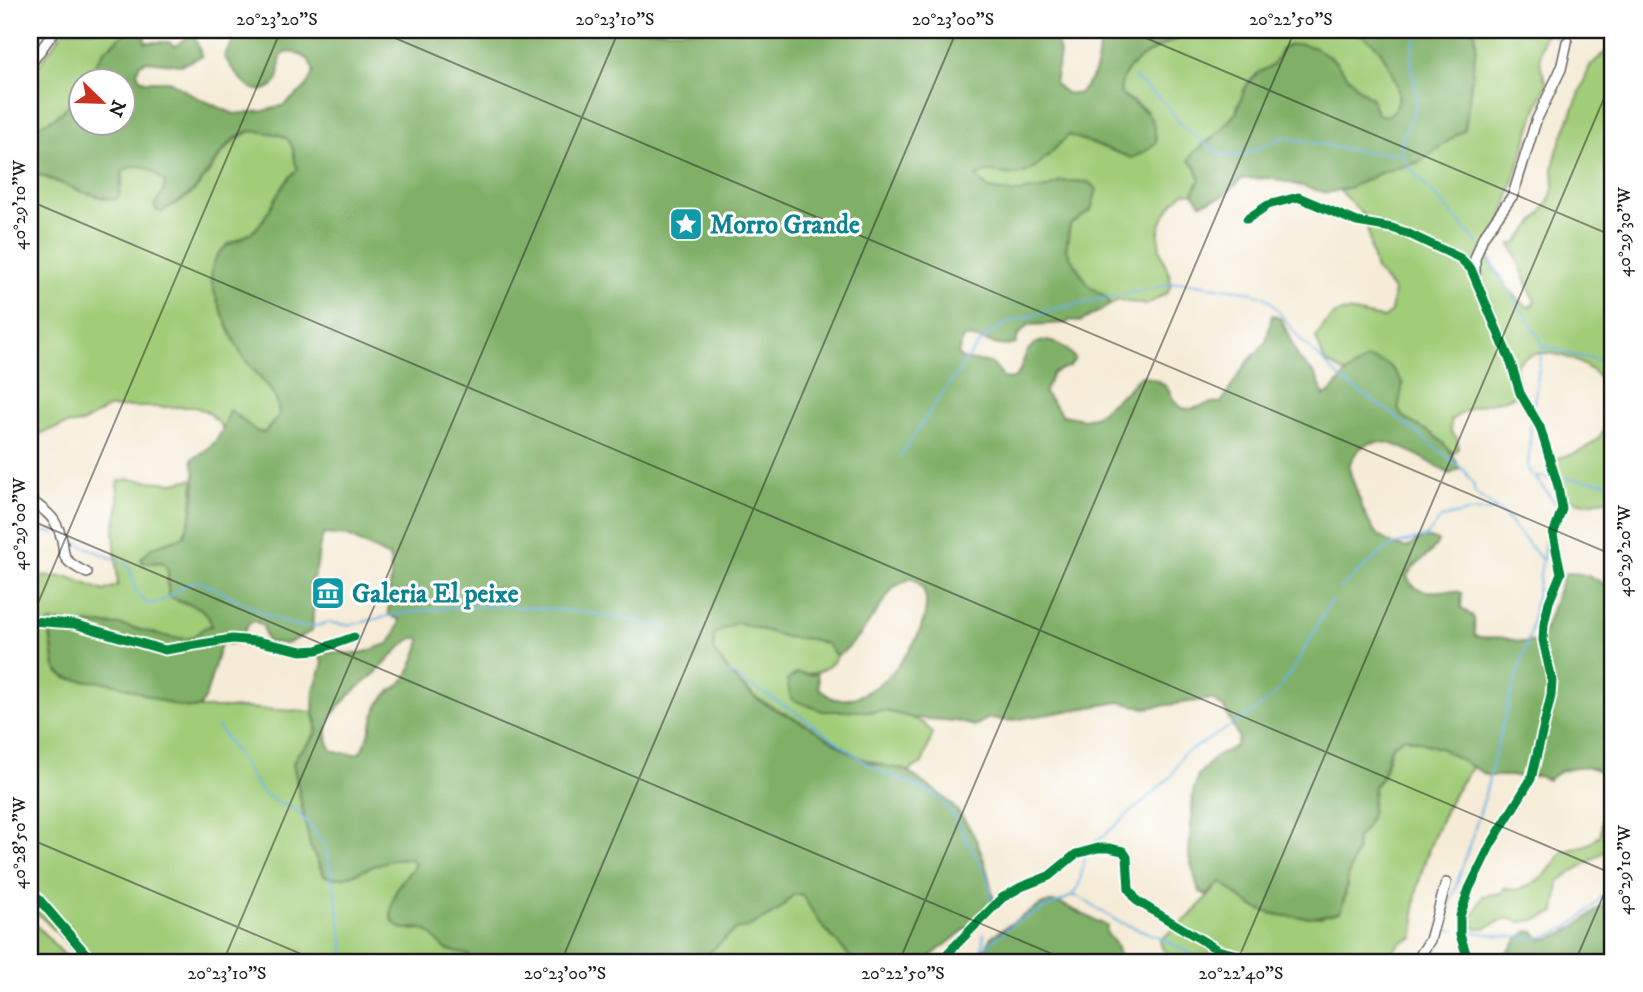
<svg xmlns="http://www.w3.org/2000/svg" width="1643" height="992" viewBox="0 0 1643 992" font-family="'IM FELL DW Pica',serif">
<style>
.green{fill:#a1cc78;stroke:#5e744a;stroke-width:2}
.forest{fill:#80b068;stroke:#4e6642;stroke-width:2;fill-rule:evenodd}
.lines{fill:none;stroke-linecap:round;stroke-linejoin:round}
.stream{stroke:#6cb1e2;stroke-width:2}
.minor-casing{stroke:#68645d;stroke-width:12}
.minor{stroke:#fff;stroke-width:9}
.cycleway-casing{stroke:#fff;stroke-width:13}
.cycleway{stroke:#00873e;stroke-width:9}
.ticks{fill:none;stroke:#1c1c1c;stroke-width:2;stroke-opacity:0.45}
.labels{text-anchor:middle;stroke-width:6;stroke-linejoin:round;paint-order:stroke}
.culture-label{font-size:26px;font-weight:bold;fill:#0d838f;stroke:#fff;text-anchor:start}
.neatline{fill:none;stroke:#1c1c1c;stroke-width:2.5}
.ticks-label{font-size:18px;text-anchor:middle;fill:#1c1c1c}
</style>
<rect width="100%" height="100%" fill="#fff"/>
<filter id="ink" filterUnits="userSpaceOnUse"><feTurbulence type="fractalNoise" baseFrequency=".0143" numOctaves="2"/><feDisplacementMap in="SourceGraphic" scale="14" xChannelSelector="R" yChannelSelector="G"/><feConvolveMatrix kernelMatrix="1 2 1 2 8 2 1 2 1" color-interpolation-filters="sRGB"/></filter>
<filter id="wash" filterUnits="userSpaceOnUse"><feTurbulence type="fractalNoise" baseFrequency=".00686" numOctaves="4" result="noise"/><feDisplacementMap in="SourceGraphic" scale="28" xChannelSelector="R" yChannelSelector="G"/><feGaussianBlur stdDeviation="1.57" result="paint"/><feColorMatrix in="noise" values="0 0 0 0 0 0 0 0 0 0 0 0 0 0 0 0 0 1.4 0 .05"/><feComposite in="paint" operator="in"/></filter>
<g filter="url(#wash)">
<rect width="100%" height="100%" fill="#f5ebd6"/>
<g class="green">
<path d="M64,30H129L105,50L85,80H80C80,97 61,117 46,124C41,126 35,127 30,128V78Z"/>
<path d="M1193,30H1351C1362,34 1376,43 1382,53C1392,70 1411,105 1386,117L1377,114L1372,99L1356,86L1334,60L1313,47L1273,65L1238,104L1236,113L1224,128L1193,153L1189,161L1196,167L1200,179L1193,193L1184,192C1160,215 1151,233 1166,266C1170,275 1173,282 1168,292L1146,305L1118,300L1110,305L1106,297L1089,286L1071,258L1066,249L1070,224L1078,220L1088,182L1061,181L1047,188L1013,193L988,189L975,176L989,170L1017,175L1049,155L1053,148L1069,135L1132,158L1147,111L1121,94C1117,59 1171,44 1193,30Z"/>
<path d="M1475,30H1547C1539,48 1537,64 1547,83L1536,110L1500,225L1499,239H1495L1487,252C1490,266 1516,303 1530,307L1535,302L1511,244H1516L1541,214L1550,198L1554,185L1553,169L1557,151L1590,66L1613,45V400C1607,367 1540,335 1516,365V395C1487,408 1476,399 1451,421V432L1457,438L1458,449L1454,453L1420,427L1402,417L1398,409L1400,401L1361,366L1346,373L1325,362L1316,338C1338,298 1348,314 1384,318L1391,312L1394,291L1376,270L1371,251L1366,218L1339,190L1351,187L1382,172L1419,162L1465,129L1476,46Z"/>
<path d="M253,131C266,132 288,131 293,147C296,156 294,159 299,169C278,185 273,210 256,228C249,236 236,241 226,245L243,356L278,401L279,416L264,433L256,432L230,411L223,430L220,424L208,412L195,407H125L108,408L82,423L65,425L30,437V387L35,381L30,372V170L35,174L105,199L122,184L123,171C140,160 153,169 165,183L163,192L156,202L162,212C171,204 178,204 186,198C212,179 220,140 253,131Z"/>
<path d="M1613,408V499L1586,503L1568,500L1556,468V460C1563,455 1570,456 1578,452C1597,444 1609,428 1613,408Z"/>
<path d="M127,479L173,483L194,479L191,515L183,537L152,547L143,563L163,562L168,571L167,586L179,602C196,605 208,609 212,627L191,638H173L121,625L80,624L49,630L55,667L58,673L68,679L99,680L116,684L188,708H244L313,712C324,739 303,742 293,763L310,846L324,876C353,886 377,854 411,859L415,864C411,873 405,876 400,883C393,894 392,908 391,920L413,930L423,929L433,935L444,947L469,955L465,962H85L30,905V576L69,577L104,591L118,585L114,530L119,503L117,484L119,481Z"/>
<path d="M737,622L786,637L811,639L827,644L837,657C826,672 815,675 797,673L787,681L868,712L886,711L909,716L923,723L933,733L922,763L908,771L894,769L861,758L805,724L758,699L734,678L714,652V634Z"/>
<path d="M1405,737L1442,749L1474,766C1447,795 1421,862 1415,901C1412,914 1418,926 1413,938C1399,940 1392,952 1385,962H1186C1174,960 1161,953 1160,940L1189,917L1221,882L1250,905L1263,911L1322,917L1345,899L1349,873L1357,851V838C1371,823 1373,806 1374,786C1376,783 1380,781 1382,777C1390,761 1385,745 1405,737Z"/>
<polygon points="1610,804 1613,814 1613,846 1559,881 1555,912 1539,919 1520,922 1507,918 1485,928 1474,928 1473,915 1483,896 1502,893 1504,888 1516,890 1530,885 1546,874 1562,852 1589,844 1601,834 1602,819"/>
<polygon points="802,894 822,926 855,962 698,962 735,930 748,927 793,895"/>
<polygon points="30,919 35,924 71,962 30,962"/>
</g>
<g class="forest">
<path d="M129,30H144L145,42H168L175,46L190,35L195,38L202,56L181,65L146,61L140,64L137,72L140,79L145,81H169L196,97L234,114L264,111L284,105L305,88L314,72L309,60C303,56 291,49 284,54C277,59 281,69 279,75C278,81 274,85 269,88C250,99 232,69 224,56L233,41L244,37L250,30H1054L1060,53L1055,84L1066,93L1078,94C1098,77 1100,56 1099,30H1193C1171,44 1116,59 1121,94C1143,113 1155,109 1156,142L1146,151L1132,158L1069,135C1055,147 1034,175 1015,175C997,175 994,168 976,176L988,189L1013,193L1047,188L1061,181L1088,182L1097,189L1091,210L1070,225L1066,249L1071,258L1089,286L1106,297L1110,305L1080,322L1070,320L1067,323L1028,325L1018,335L1016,344C993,350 985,336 963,338L958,354L962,359C981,364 992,355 1003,378C1022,383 1020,364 1027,352C1040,332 1066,343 1075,359L1070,366L1053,373L1044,393L1063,415L1083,419L1094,417L1127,390L1140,376C1150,378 1159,379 1166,387C1172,394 1173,405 1183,408C1197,412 1207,400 1221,403L1245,365L1266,342L1272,315L1281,319L1299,359L1316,375L1324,396C1335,391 1338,382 1346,374C1352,368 1360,366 1366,359C1387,360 1393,367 1403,384L1398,409C1404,420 1410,421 1420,427C1437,435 1454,450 1459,469L1450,474C1427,462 1377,423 1356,453C1349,462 1348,468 1352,479C1366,512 1366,540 1406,548C1421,541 1420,533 1438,541C1431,558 1414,561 1407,576C1417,602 1443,585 1462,593L1461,607L1474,618L1475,636C1485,639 1495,636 1505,638C1518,641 1527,645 1541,640C1546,628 1561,578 1566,573C1586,573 1599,578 1613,592V814C1608,803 1611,792 1607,780C1600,763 1577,767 1562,771C1557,772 1552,777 1548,780L1539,776H1488L1442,749L1405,737L1393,745L1389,752L1382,777L1374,786L1371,815L1365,829L1357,838C1357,852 1352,859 1349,872C1345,886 1346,898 1340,912C1314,920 1277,919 1252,906C1241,900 1231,890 1221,882L1207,895L1200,892L1198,888L1189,857L1193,793L1198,775L1216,756L1235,747L1239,738L1224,708L1212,699L1145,708L1120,702L1008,721L989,718L975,726L956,721L913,718L886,711H822L791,699L787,681L797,673L810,675L817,673L819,688C823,691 827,696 832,698C882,714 959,599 911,578L894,587L860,635L843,652L836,656L827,644L811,639L786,637L737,622L714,634V652C727,669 740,687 757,699C773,711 793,716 809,726C827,737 845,751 864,760C878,766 891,766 905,770C911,772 917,779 922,782C973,812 985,853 995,906L923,962H855L822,926L801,894L793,895L778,911L767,917L748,927L735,930L698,962H617L607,957L597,962H465L469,955C461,953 449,952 443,947C436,941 432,931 423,929C416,927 408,931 401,928C385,922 392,898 399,886C403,877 411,873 415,864L411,859C378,854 354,885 325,876L310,846L293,763L298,753L312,741L317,730V721L313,712L314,690L323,663L319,656L322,651C336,652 351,656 365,652C373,650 379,646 388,644L394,637L400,620L389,615C386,595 395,577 389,557L348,536L324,534C315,550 321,568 310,583L314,596L312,631L287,644L267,642L263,626L254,621L248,624L239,642L227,644L222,641L205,698L199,708C169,709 139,689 110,683C91,679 65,685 55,667L49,622L121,625L173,638H191L206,627L212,626C205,601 187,607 168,596V571L163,562L143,563L141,559L152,547L183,537C194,518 198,481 192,459C216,446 222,435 230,410L256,431L264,433L279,416C278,387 259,380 244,358C235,346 215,298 212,283C210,273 213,261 219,253C228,241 244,240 255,230C274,211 277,186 298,169C292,160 296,148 288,140C282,134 276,134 268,133C260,131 250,129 242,134C220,145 210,174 193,191C183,201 172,203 162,212L156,210L154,205L163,192L165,183C153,169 140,160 123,171L119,196L115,200L82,192L30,170V128C57,120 65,112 80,88V122H122V80H85L105,50ZM413,638H419L421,641C417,654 410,676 399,685C391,691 385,694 379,704C371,719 370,742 358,754L340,753L332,750C310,717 363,686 381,668C392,657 399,646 413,638Z"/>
<path d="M1351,30H1475L1476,46L1465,129L1419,162L1382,172L1351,187L1327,193L1271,178L1242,179L1222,197L1201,203L1193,193L1200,179L1196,167L1189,161L1193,153L1212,139L1236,113L1246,85L1259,72L1273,65L1281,50L1289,45L1301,44L1313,47L1334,60L1356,86L1372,99L1377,114L1386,116C1411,105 1392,70 1382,53C1376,43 1362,34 1351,30Z"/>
<path d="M1613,896V962H1500L1518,939L1528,931L1534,932L1541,939C1565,939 1597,911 1613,896Z"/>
<polygon points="1052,902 1062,904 1107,926 1106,932 1116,945 1121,962 969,962 987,946 991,937 1021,917 1043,904"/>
</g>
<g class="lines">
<g class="stream">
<path d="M1417,30C1414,42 1410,54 1411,68C1412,79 1419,89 1417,100C1412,128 1390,140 1409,167L1478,243"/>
<polyline points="1543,30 1560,40 1574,30"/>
<polyline points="1134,78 1164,102 1183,127 1219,154 1228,156 1243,155 1284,137 1362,152 1399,153"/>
<polyline points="1482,247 1543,344 1533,408"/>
<polyline points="1544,346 1573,355 1613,363"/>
<polyline points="1531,421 1528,469 1558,506"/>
<polyline points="900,457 938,399 977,346 995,330 1010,322 1059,308 1181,282 1245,291 1263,296 1270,301 1300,339 1343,381 1394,415 1464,470 1473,484 1475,493 1504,515 1543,561"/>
<polyline points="1535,477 1550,478"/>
<polyline points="1559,478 1613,483"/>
<polyline points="30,529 55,533"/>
<path d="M68,539L129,566L137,594L146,603C168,607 177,582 199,582C237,593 290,641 328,622C351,628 359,622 380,618C403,612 426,610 449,608C518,602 601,612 668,628"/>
<polyline points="1339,589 1389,546 1426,537 1441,518 1468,512 1498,510"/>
<polyline points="730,673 797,713 865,762 883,772 939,796 956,820 986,874 991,890 990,901"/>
<polyline points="218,726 262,793 279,803 296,810 324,843 335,890 346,962"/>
<polyline points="1094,844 1172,776 1182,755 1249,715 1273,697 1296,665 1331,600"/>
<polyline points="1073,896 1079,897 1117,921 1159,937 1207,962"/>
<polyline points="1443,930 1455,930"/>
<path d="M1464,931C1486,933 1508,938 1530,938C1565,938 1597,908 1613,880"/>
<polyline points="982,949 984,934"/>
<polyline points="30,953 40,962"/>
<polyline points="967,962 1015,922 1072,896 1079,885 1086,854"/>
<polyline points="1430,962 1434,954 1482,806 1511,693 1530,634 1546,538 1550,530"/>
</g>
</g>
</g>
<g filter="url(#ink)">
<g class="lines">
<g class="minor-casing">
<g id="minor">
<polyline points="30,65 55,30"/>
<polyline points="1247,219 1268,205 1298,197 1357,222 1392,228 1407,233 1460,258 1471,269 1511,363 1520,393 1540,427 1558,486 1562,509 1553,535 1561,573 1549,602 1544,624 1543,640 1552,681 1551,696 1531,779 1490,846 1469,889 1460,916 1460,935 1469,962"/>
<polyline points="1475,277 1475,259 1483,237 1513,195 1536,121 1561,69 1567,42"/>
<path d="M30,499C39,507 52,514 57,526C71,553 51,555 87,573"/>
<polyline points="30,621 74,624 165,650 232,639 256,641 302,651 317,650 354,637"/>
<polyline points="30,889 93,962"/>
<polyline points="939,962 1002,898 1021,887 1049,876 1076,854 1098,848 1109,848 1123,851 1127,857 1129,889 1137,901 1218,950 1264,962"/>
<polyline points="1416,962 1430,940 1446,883"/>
</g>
</g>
<use href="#minor" class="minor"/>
<g class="cycleway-casing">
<g id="cycleway">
<polyline points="1247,219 1268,205 1298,197 1357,222 1392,228 1407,233 1460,258 1471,269 1511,363 1520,393 1540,427 1558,486 1562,509 1553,535 1561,573 1549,602 1544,624 1543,640 1552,681 1551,696 1531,779 1490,846 1469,889 1460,916 1460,935 1469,962"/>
<polyline points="30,621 74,624 165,650 232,639 256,641 302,651 317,650 354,637"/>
<polyline points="30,889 93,962"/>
<polyline points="939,962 1002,898 1021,887 1049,876 1076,854 1098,848 1109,848 1123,851 1127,857 1129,889 1137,901 1218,950 1264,962"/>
</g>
</g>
<use href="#cycleway" class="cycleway"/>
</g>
</g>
<path class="ticks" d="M376,30L1613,555M1127,30L1613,236M30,201L1613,874M30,520L1071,962M30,622L281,30M30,839L320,962M223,962L619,30M561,962L957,30M899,962L1295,30M1237,962L1613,77M1575,962L1613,873"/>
<defs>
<g id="sight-square" transform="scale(1.75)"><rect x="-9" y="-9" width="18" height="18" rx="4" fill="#0f9aa8" stroke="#fff"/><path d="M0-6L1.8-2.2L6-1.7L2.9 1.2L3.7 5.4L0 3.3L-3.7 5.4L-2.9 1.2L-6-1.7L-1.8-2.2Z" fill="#fff"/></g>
<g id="museum-square" transform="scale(1.75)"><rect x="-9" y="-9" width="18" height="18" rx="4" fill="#0f9aa8" stroke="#fff"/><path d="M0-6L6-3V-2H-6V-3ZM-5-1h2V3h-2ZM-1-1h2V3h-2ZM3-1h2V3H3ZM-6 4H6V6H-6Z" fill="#fff"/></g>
</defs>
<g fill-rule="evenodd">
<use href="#sight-square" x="686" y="224"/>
<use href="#museum-square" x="328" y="593"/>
</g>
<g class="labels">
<g class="culture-label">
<text x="710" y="233">Morro Grande</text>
<text x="352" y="602">Galeria El peixe</text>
</g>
</g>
<rect width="1643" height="992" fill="none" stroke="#fff" stroke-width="77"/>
<g transform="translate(102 102) rotate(113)"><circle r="33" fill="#ffffff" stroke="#a4a4a4" stroke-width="2"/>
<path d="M0-5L12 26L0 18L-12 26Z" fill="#c8321e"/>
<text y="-10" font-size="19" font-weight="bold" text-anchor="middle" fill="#1c1c1c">N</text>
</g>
<rect x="38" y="38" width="1566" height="916" class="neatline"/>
<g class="ticks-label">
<text x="277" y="25">20°23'20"S</text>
<text x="615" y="25">20°23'10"S</text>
<text x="953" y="25">20°23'00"S</text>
<text x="1291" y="25">20°22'50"S</text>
<text transform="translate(19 205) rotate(-90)" y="6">40°29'10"W</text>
<text transform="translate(1624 232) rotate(-90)" y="6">40°29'30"W</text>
<text transform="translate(19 524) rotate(-90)" y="6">40°29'00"W</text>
<text transform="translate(1624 551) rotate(-90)" y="6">40°29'20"W</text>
<text transform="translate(19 843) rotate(-90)" y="6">40°28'50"W</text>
<text transform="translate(1624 870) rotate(-90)" y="6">40°29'10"W</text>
<text x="227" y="979">20°23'10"S</text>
<text x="565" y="979">20°23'00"S</text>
<text x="903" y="979">20°22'50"S</text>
<text x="1241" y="979">20°22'40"S</text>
</g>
</svg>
